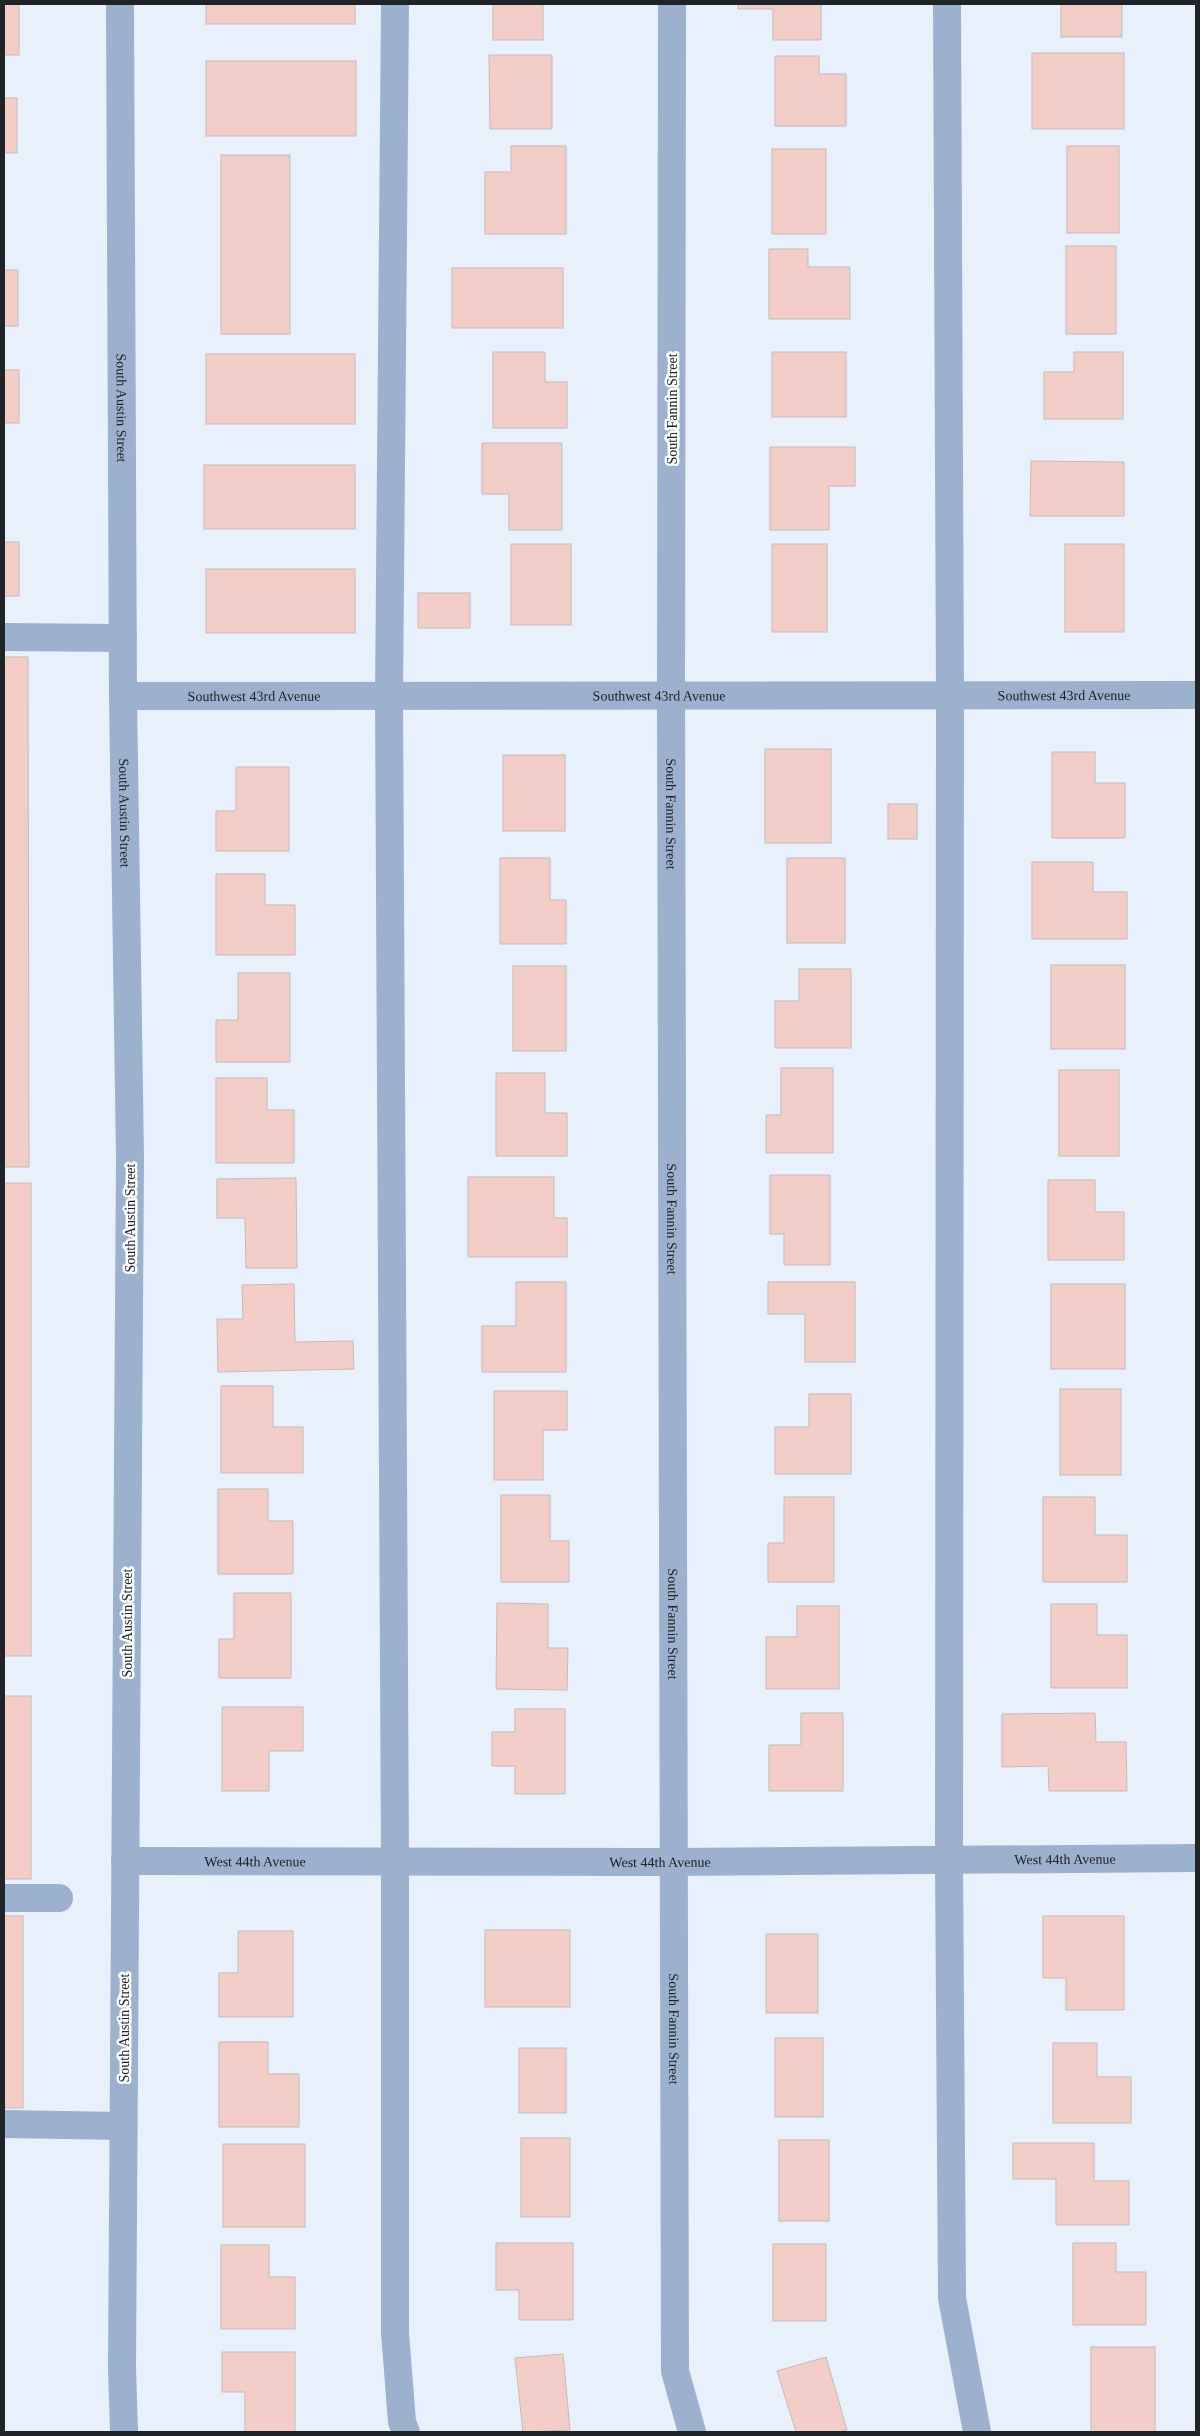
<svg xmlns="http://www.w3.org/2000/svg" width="1200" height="2436" viewBox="0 0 1200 2436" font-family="'Times New Roman',serif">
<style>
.building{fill:#f3cec9;stroke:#c7b9b7}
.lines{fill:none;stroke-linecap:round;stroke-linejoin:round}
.minor{stroke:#9bb1ce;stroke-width:28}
.labels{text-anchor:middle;stroke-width:5;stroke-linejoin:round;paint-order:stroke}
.street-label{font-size:14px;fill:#202327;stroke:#fbfdff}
</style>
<rect width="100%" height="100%" fill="#e8f0fb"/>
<g class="building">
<rect x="4" y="4" width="15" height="51"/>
<rect x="206" y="4" width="149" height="20"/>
<rect x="493" y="4" width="50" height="36"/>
<polygon points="738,4 821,4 821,40 773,40 773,9 738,9"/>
<rect x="1061" y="4" width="61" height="33"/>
<rect x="1032" y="53" width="92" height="76"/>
<polygon points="489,55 552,55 552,129 490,129"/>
<polygon points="775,56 819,56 819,74 846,74 846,126 775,126"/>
<rect x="206" y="61" width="150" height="75"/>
<rect x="4" y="98" width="13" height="55"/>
<polygon points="511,146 566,146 566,234 485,234 485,172 511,172"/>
<rect x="1067" y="146" width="52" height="87"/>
<rect x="772" y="149" width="54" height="85"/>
<rect x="221" y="155" width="69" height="179"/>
<rect x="1066" y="246" width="50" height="88"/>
<polygon points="769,249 808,249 808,267 850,267 850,319 769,319"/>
<rect x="452" y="268" width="111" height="60"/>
<rect x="4" y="270" width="14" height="56"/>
<polygon points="493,352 545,352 545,382 567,382 567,428 493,428"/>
<rect x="772" y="352" width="74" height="65"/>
<polygon points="1074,352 1123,352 1123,419 1044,419 1044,372 1074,372"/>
<rect x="206" y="354" width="149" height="70"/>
<rect x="4" y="370" width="15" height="53"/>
<polygon points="482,443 562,443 562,530 509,530 509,494 482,494"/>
<polygon points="770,447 855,447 855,486 829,486 829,530 770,530"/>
<polygon points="1031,461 1124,462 1124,516 1030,516"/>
<rect x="204" y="465" width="151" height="64"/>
<rect x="4" y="542" width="15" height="54"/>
<rect x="511" y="544" width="60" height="81"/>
<rect x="772" y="544" width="55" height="88"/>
<rect x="1065" y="544" width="59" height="88"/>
<rect x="206" y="569" width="149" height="64"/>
<rect x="418" y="593" width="52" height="35"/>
<polygon points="4,657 28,657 29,1167 4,1167"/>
<rect x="765" y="749" width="66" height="94"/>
<polygon points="1052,752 1095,752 1095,783 1125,783 1125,838 1052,838"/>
<rect x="503" y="755" width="62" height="76"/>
<polygon points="236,767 289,767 289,851 216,851 216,811 236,811"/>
<rect x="888" y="804" width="29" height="35"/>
<polygon points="500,858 550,858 550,900 566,900 566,944 500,944"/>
<rect x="787" y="858" width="58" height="85"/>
<polygon points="1032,862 1093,862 1093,892 1127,892 1127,939 1032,939"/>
<polygon points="216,874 265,874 265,905 295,905 295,955 216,955"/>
<rect x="1051" y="965" width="74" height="84"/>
<rect x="513" y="966" width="53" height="85"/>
<polygon points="799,969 851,969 851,1048 775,1048 775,1001 799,1001"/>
<polygon points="238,973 290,973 290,1062 216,1062 216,1020 238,1020"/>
<polygon points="781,1068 833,1068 833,1153 766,1153 766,1115 781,1115"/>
<rect x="1059" y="1070" width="60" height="86"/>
<polygon points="496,1073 545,1073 545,1113 567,1113 567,1156 496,1156"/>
<polygon points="216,1078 267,1078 267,1110 294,1110 294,1163 216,1163"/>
<polygon points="770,1175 830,1175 830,1265 784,1265 784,1234 770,1234"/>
<polygon points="468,1177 554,1177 554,1218 567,1218 567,1257 468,1257"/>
<polygon points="296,1178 297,1268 246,1268 245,1218 217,1218 217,1179"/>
<polygon points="1048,1180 1095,1180 1095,1212 1124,1212 1124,1260 1048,1260"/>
<rect x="4" y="1183" width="27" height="473"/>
<polygon points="516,1282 566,1282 566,1372 482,1372 482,1326 516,1326"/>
<polygon points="768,1282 855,1282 855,1362 805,1362 805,1314 768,1314"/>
<polygon points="294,1284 295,1342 353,1341 354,1369 218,1372 217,1319 243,1319 242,1285"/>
<rect x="1051" y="1284" width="74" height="85"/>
<polygon points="221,1386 273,1386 273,1427 303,1427 303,1473 221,1473"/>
<rect x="1060" y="1389" width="61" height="86"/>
<polygon points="494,1391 567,1391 567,1430 543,1430 543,1480 494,1480"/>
<polygon points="809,1394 851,1394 851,1474 775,1474 775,1427 809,1427"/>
<polygon points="218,1489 268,1489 268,1521 293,1521 293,1574 218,1574"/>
<polygon points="501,1495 550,1495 550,1541 569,1541 569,1582 501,1582"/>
<polygon points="784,1497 834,1497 834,1582 768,1582 768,1543 784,1543"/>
<polygon points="1043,1497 1095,1497 1095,1535 1127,1535 1127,1582 1043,1582"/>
<polygon points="234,1593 291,1593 291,1678 219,1678 219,1639 234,1639"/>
<polygon points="497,1603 548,1604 548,1648 568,1648 567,1690 496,1689"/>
<polygon points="1051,1604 1097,1604 1097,1635 1127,1635 1127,1688 1051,1688"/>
<polygon points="797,1606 839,1606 839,1689 766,1689 766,1637 797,1637"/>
<rect x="4" y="1696" width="27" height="183"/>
<polygon points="222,1707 303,1707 303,1751 269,1751 269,1791 222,1791"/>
<polygon points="515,1709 565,1709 565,1794 515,1794 515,1766 492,1766 492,1732 515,1732"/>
<polygon points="801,1713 843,1713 843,1791 769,1791 769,1745 801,1745"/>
<polygon points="1095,1713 1096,1742 1126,1742 1127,1791 1049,1791 1048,1766 1002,1767 1002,1714"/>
<rect x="4" y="1916" width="19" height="192"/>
<polygon points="1043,1916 1124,1916 1124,2010 1066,2010 1066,1978 1043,1978"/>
<rect x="485" y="1930" width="85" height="77"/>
<polygon points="238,1931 293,1931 293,2017 219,2017 219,1973 238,1973"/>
<rect x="766" y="1934" width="52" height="79"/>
<rect x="775" y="2038" width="48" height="79"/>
<polygon points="219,2042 268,2042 268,2074 299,2074 299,2127 219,2127"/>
<polygon points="1053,2043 1097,2043 1097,2077 1131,2077 1131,2123 1053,2123"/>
<rect x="519" y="2048" width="47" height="65"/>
<rect x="521" y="2138" width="49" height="79"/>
<rect x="779" y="2140" width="50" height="81"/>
<polygon points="1013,2143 1094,2143 1094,2181 1129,2181 1129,2225 1056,2225 1056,2179 1013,2179"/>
<rect x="223" y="2144" width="82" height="83"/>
<polygon points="496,2243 573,2243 573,2320 519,2320 519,2290 496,2290"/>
<polygon points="1073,2243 1116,2243 1116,2272 1146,2272 1146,2325 1073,2325"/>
<rect x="773" y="2244" width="53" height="77"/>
<polygon points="221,2245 269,2245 269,2277 295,2277 295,2329 221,2329"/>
<rect x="1091" y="2347" width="64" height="85"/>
<polygon points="222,2352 295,2352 295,2432 245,2432 245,2392 222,2392"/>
<polygon points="563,2354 570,2430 523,2432 515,2358"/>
<polygon points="826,2357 847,2430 839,2432 796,2432 777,2371"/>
</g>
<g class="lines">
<g class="minor">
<path id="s1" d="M120,4L123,696L130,1158L122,2368L124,2432"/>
<polyline points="395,4 389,696 395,1861 395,2333 402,2422 406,2432"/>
<path id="s2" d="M672,4L671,695L675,2371L692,2432"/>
<polyline points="947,4 950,695 949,1860 952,2298 977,2432"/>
<polyline points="4,637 123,638"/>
<path id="s3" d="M123,696L1196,695"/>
<path id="s4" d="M125,1861L673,1862L1196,1858"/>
<polyline points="4,1898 59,1898"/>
<polyline points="4,2124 123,2126"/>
</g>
</g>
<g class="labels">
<g class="street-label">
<text dy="5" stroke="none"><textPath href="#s1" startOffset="404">South Austin Street</textPath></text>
<text transform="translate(672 409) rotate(-90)" y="5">South Fannin Street</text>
<text dy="5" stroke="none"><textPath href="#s3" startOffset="536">Southwest 43rd Avenue</textPath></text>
<text dy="5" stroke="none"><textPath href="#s3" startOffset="941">Southwest 43rd Avenue</textPath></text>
<text dy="5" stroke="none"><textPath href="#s3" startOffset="131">Southwest 43rd Avenue</textPath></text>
<text dy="5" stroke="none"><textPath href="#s1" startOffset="809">South Austin Street</textPath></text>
<text dy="5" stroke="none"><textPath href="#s2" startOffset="810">South Fannin Street</textPath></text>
<text transform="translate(130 1218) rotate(-90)" y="5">South Austin Street</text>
<text dy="5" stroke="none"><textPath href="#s2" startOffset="1215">South Fannin Street</textPath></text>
<text transform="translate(127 1623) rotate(-90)" y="5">South Austin Street</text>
<text dy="5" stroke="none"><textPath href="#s2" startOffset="1620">South Fannin Street</textPath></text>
<text dy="5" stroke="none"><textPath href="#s4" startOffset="940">West 44th Avenue</textPath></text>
<text dy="5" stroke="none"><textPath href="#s4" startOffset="130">West 44th Avenue</textPath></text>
<text dy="5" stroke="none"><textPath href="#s4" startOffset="535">West 44th Avenue</textPath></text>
<text transform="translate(124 2028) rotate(-90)" y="5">South Austin Street</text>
<text dy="5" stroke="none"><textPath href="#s2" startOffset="2025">South Fannin Street</textPath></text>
</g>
</g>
<rect width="1200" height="2436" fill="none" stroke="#202327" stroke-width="10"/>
</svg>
